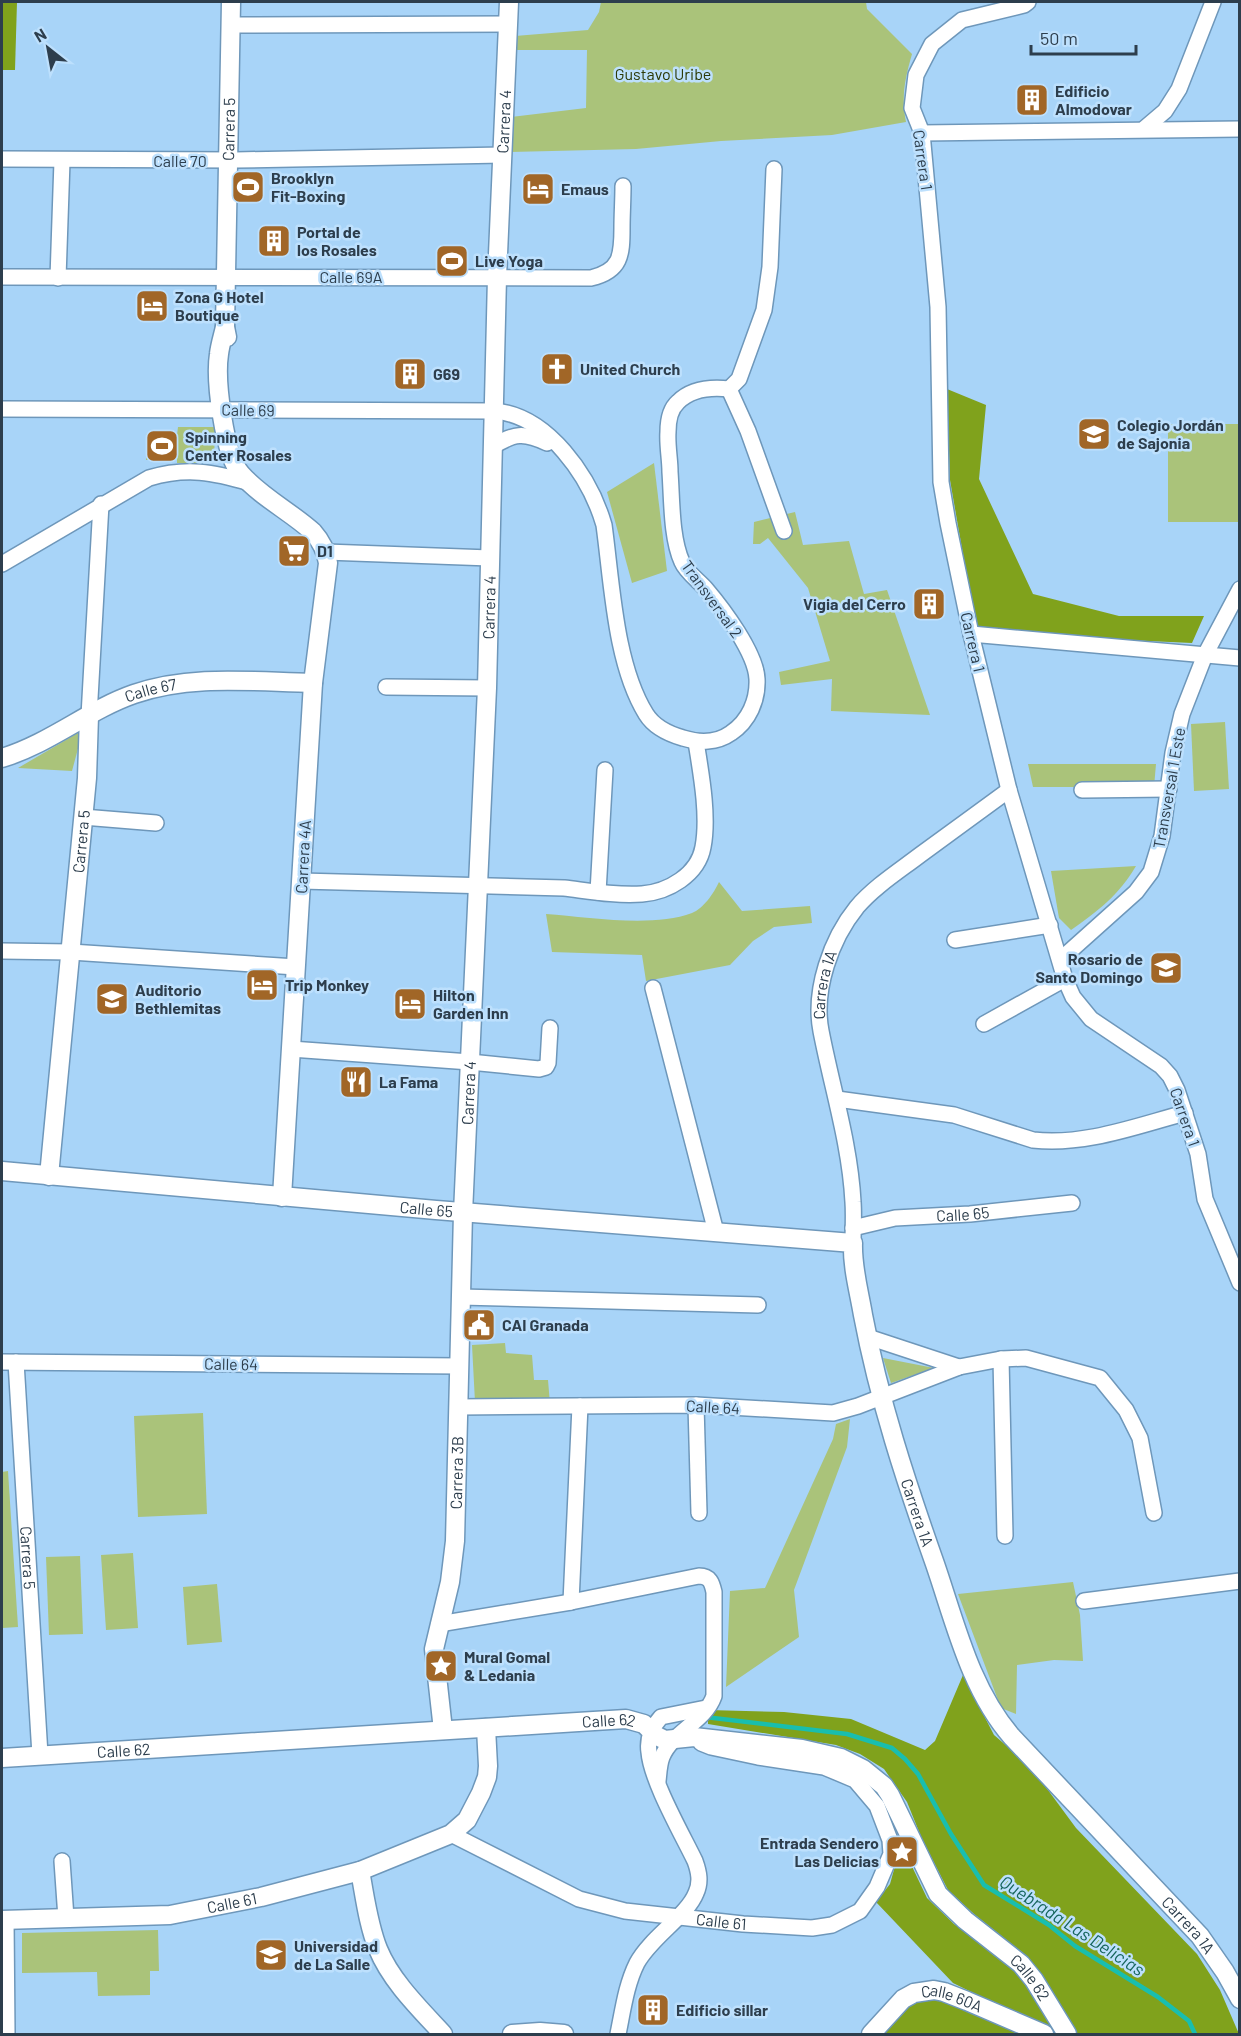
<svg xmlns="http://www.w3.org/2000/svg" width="1241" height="2036" viewBox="0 0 1241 2036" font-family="Barlow,sans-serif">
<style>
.green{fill:#aac37a}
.forest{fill:#80a21c}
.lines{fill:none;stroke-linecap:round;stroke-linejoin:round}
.stream{stroke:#19beae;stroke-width:4.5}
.minor-casing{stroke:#6e97ba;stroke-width:18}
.tertiary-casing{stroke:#6e97ba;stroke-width:21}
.minor{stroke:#fff;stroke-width:15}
.tertiary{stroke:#fff;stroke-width:18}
.labels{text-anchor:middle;stroke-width:5;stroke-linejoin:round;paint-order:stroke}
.park-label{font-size:16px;fill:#2c3906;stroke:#bde0fd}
.poi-label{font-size:16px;font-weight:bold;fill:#2d3e4d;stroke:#bde0fd;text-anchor:start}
.street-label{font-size:16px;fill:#2d3e4d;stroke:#bde0fd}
.water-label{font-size:18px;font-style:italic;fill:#16655c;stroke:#bde0fd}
</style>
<rect width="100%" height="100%" fill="#a8d4f8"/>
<g class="green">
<path d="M601,2H866L867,9L912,54C905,79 901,96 906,122L832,135L721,141L636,149L510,152L511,117L586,108L587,50H513L515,36L588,30L599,12Z"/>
<polygon points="1168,424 1238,424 1239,522 1168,522"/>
<polygon points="178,427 215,427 214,463 177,463 177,457 146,460 146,434 177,435"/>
<polygon points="654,463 667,571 632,583 607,492"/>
<polygon points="795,512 803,545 849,541 864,594 887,590 930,715 831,711 832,679 781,685 779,672 830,661 808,588 768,538 760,544 753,544 754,522"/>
<polygon points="1225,722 1229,789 1194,791 1191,724"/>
<polygon points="83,730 72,771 18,768"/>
<polygon points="1028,764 1156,764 1154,787 1033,787"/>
<path d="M1136,866C1119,895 1098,911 1071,930L1059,918L1051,871Z"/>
<path d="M719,882L742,911L810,906L812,923L774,927L753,941L730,965L646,981L642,955L552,952L546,914C588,917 652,928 692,913C703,909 714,893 719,882Z"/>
<polygon points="505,1343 506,1353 532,1355 534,1380 548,1380 550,1404 475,1402 472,1345"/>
<polygon points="883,1358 934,1368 891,1383"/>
<polygon points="203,1413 207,1514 138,1517 134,1416"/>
<polygon points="850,1419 847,1447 794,1590 799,1637 726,1687 730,1591 765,1588 833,1439 836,1424"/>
<polygon points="8,1471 18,1627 2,1628 2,1472"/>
<polygon points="133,1553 138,1628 106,1630 101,1555"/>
<polygon points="80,1556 83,1634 49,1635 46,1557"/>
<polygon points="1073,1582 1080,1615 1083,1661 1054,1660 1017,1665 1016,1714 1001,1708 958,1594"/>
<polygon points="217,1584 222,1642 187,1645 183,1587"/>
<polygon points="158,1930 159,1971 150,1971 150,1995 98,1996 97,1972 22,1973 22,1933"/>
</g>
<g class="forest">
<polygon points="2,2 17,2 15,70 2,70"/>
<polygon points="947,389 986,405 979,479 1033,594 1119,616 1204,616 1192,643 1059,637 976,629 950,480"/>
<polygon points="963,1675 994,1735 1031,1767 1076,1828 1197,1954 1220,1990 1239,2034 1076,2034 1057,1999 1036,1971 1005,1939 974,1914 948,1890 922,1839 907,1802 884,1769 860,1754 836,1745 708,1724 708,1710 784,1712 851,1719 925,1750 935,1741"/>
<polygon points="908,1858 927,1898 954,1924 1013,1966 1037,1998 1052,2027 1014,2013 953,1983 876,1902 890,1884 897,1859"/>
<polygon points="939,2000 1026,2034 878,2034 902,2010 920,2001"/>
</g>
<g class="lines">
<polyline class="stream" points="705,1717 847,1734 892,1748 905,1759 918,1774 951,1834 984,1885 1049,1925 1075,1946 1158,1997 1189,2021 1195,2034"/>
<g class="minor-casing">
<g id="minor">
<polyline points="1028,2 1024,5 962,20 932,44 916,75 912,108 922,133 938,307 941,482 948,523 971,634 1009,790 1065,979 1073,997 1091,1019 1161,1066 1170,1076 1177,1090 1198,1154 1205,1199 1240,1283"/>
<polyline points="231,25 509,24"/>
<polyline points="1145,128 1165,111 1179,89 1213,2"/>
<polyline points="922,133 1240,129"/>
<polyline points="2,159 236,160 503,155"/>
<path d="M2,277L591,278C621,271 622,255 622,228C622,214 623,200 623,186"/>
<polyline points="58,278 62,161"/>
<polyline points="729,389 739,379 764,310 770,267 774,169"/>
<polyline points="729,389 748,431 784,531"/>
<path d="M2,409L494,411C548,415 590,477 604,525C612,583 615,664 646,714C654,727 669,734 683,738C699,743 717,743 731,733C749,721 758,700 757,679C756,653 723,609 706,589C699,581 686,572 682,562C671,538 672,499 670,472C670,459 667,445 668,432C668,422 670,409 678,402C691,389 711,387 729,389"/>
<path d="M492,447C514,433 524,432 547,443"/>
<polyline points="326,552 490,558"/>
<path d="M2,564L149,478C187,467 213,472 250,483"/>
<polyline points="971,634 1240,658"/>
<polyline points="386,687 487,688"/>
<polyline points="89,716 101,504"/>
<polyline points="1082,790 1169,789"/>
<polyline points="83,817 156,823"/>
<path d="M301,881L564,888C589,891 616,896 642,894C668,892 698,875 703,847C709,816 701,773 696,742"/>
<polyline points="598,892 605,770"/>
<polyline points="955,940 1050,925"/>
<polyline points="2,951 71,952 296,967"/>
<polyline points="1060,960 1136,892 1151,872 1162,836 1173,753 1182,714 1205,655 1240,589"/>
<polyline points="653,988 716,1232"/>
<polyline points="984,1024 1065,979"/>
<polyline points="291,1049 470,1062 539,1069 546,1067 548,1063 550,1028"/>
<path d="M837,1099L954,1115L1033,1140C1084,1146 1136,1126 1185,1113"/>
<path id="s1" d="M853,1228L895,1218L970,1214L1072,1203"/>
<path id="s2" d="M853,1243C853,1229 854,1215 853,1202C850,1144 832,1088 821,1031C813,990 831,939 857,907C874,887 899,871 920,855C950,833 979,812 1009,790"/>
<polyline points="461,1297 758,1305"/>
<polyline points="868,1337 959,1367"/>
<polyline points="1001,1359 1005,1536"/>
<polyline points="2,1362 460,1366"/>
<path id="s3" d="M16,1362L40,1755"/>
<polyline points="696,1405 699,1513"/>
<polyline points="459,1407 696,1405 833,1413 858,1406 959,1367 1001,1359 1026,1358 1100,1378 1126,1410 1140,1438 1154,1513"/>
<polyline points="1084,1601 1240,1581"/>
<polyline points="571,1602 580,1406"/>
<path d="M439,1624L571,1602L699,1576C710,1576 712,1583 714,1592V1696C705,1722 672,1732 662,1757C659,1765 659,1773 658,1781"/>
<path id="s4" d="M451,1834L579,1899L625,1911L743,1924L812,1928L832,1925L860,1911L877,1887L891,1854L890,1840L877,1806L855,1780L824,1767L758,1757L711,1747L701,1743"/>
<polyline points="62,1861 66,1918"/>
<polyline points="6,1920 7,2034"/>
<path d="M618,2034C623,2010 626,1985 637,1963C651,1937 687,1916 696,1893C701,1882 699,1872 695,1861C682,1834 651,1780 649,1752C647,1739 652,1727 661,1717L706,1708"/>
</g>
</g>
<g class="tertiary-casing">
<g id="tertiary">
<path d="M225,327C223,336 220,345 219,354C215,380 224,455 241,474C261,497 291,512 313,532C321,541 326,550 328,563L313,683L282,1197"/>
<path id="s5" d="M227,337L225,327L231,2"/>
<path id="s6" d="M2,758C51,743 88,710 134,694C191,674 254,682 313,683"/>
<path id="s7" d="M2,1171L436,1210L853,1243C852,1267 859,1291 863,1315C879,1400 906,1482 935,1564C955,1622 970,1689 1012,1737L1200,1936L1225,1972L1240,1999"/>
<path id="s8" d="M49,1176L87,778L89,716"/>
<path id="s9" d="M443,1730L434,1649L450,1582L455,1541L463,1213L487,688L497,277L509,2"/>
<path id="s10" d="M2,1758L626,1719L644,1724L655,1735L665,1740L694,1737L802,1749L841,1758L863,1769L884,1786L890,1795L938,1894L965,1920L1021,1964L1034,1980L1067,2034"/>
<path d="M360,1871C365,1897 368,1924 378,1949C391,1981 420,2009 443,2034"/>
<path id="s11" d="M2,1920L170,1915L261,1897L360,1871L451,1834L467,1820L481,1793L487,1777L488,1766L486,1728"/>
<polyline points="512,2034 540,2032 564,2034"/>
<path id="s12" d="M871,2034L903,1999L914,1993L934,1990L944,1992L967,2001L1044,2034"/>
</g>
</g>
<use href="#minor" class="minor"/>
<use href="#tertiary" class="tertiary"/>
</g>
<defs>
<g id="building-square" transform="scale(1.725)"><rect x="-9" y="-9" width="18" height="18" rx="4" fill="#a16627" stroke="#bde0fd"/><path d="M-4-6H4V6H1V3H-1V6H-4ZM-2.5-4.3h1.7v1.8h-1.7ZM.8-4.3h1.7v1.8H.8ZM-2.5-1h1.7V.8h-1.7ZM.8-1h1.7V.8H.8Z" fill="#fff"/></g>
<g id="stadium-square" transform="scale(1.725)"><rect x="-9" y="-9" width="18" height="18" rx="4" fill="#a16627" stroke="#bde0fd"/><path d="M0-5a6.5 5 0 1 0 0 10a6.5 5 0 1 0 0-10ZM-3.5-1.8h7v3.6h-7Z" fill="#fff"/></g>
<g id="hotel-square" transform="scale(1.725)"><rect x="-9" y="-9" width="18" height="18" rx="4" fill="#a16627" stroke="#bde0fd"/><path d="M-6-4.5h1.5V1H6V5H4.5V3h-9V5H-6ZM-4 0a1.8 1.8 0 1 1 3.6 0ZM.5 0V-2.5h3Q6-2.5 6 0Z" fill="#fff"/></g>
<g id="church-square" transform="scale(1.725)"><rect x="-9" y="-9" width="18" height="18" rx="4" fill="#a16627" stroke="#bde0fd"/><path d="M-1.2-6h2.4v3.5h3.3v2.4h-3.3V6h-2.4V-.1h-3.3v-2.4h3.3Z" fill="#fff"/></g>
<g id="school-square" transform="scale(1.725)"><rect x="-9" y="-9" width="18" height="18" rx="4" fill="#a16627" stroke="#bde0fd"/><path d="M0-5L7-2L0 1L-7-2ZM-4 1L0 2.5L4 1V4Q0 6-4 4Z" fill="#fff"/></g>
<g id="supermarket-square" transform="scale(1.725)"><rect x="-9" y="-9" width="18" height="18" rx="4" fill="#a16627" stroke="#bde0fd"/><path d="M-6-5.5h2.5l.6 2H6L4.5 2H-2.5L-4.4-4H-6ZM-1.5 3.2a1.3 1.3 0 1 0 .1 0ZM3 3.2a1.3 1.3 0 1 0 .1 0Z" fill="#fff"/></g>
<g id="restaurant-square" transform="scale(1.725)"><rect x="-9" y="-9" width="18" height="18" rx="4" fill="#a16627" stroke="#bde0fd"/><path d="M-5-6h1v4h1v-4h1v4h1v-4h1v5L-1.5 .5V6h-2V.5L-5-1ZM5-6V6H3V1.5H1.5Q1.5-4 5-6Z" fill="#fff"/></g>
<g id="civic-square" transform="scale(1.725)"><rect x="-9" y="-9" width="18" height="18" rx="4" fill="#a16627" stroke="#bde0fd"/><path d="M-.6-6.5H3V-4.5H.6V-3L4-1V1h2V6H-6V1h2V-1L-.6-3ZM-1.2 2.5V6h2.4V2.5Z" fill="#fff"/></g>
<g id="sight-square" transform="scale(1.725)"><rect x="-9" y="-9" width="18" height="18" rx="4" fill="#a16627" stroke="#bde0fd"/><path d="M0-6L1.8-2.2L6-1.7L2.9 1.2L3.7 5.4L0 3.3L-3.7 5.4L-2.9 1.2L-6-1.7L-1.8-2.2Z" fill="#fff"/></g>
<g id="university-square" transform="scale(1.725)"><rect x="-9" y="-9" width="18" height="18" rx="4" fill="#a16627" stroke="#bde0fd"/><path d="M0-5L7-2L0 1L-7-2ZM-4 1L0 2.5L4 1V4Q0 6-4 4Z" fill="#fff"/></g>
</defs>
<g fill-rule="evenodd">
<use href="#building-square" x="1032" y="100"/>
<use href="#stadium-square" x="248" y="187"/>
<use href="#hotel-square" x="538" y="189"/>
<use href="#building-square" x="274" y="241"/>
<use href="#stadium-square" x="452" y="261"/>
<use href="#hotel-square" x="152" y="306"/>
<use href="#church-square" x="557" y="369"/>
<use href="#building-square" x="410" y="374"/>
<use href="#school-square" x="1094" y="434"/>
<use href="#stadium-square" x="162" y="446"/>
<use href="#supermarket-square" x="294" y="551"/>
<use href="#building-square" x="929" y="604"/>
<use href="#school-square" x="1166" y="968"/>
<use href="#hotel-square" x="262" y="985"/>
<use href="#school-square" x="112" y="999"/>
<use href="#hotel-square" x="410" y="1004"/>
<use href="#restaurant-square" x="356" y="1082"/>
<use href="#civic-square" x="479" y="1325"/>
<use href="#sight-square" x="441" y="1666"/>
<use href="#sight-square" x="902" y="1852"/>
<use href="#university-square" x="271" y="1955"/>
<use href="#building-square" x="653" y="2010"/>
</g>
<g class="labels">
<g class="park-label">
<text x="663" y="80">Gustavo Uribe</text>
</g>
<g class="poi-label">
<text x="1055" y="97">Edificio<tspan x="1055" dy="18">Almodovar</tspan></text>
<text x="271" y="184">Brooklyn<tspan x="271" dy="18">Fit-Boxing</tspan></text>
<text x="561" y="195">Emaus</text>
<text x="297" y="238">Portal de<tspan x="297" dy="18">los Rosales</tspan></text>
<text x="475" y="267">Live Yoga</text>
<text x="175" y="303">Zona G Hotel<tspan x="175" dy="18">Boutique</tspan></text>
<text x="580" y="375">United Church</text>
<text x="433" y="380">G69</text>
<text x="1117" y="431">Colegio Jordán<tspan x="1117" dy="18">de Sajonia</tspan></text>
<text x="185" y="443">Spinning<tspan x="185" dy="18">Center Rosales</tspan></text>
<text x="317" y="557">D1</text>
<text x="906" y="610" text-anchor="end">Vigia del Cerro</text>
<text x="1143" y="965" text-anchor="end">Rosario de<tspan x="1143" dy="18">Santo Domingo</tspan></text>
<text x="285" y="991">Trip Monkey</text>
<text x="135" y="996">Auditorio<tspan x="135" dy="18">Bethlemitas</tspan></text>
<text x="433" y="1001">Hilton<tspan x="433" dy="18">Garden Inn</tspan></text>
<text x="379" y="1088">La Fama</text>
<text x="502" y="1331">CAI Granada</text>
<text x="464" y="1663">Mural Gomal<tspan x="464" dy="18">&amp; Ledania</tspan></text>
<text x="879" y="1849" text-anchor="end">Entrada Sendero<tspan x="879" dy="18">Las Delicias</tspan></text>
<text x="294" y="1952">Universidad<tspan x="294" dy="18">de La Salle</tspan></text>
<text x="676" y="2016">Edificio sillar</text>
</g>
<g class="street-label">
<text dy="6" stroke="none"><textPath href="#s9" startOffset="1612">Carrera 4</textPath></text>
<text dy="6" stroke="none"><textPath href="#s5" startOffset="208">Carrera 5</textPath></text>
<text transform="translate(923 160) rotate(82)" y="6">Carrera 1</text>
<text x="180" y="167">Calle 70</text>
<text x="351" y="283">Calle 69A</text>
<text transform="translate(248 410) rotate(1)" y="6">Calle 69</text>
<text transform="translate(712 599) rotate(54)" y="6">Transversal 2</text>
<text dy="6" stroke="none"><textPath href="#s9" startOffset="1126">Carrera 4</textPath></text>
<text transform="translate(973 642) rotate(77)" y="6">Carrera 1</text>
<text dy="6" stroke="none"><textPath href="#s6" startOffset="164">Calle 67</textPath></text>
<text transform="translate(1169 788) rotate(-80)" y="6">Transversal 1 Este</text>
<text dy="6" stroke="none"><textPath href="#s8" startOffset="336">Carrera 5</textPath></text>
<text transform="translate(303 857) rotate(-87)" y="6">Carrera 4A</text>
<text dy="6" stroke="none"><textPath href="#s2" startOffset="262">Carrera 1A</textPath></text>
<text dy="6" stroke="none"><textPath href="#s9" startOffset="640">Carrera 4</textPath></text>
<text transform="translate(1185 1117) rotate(71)" y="6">Carrera 1</text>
<text dy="6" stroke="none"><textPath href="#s7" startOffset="426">Calle 65</textPath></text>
<text dy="6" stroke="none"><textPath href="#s1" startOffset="111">Calle 65</textPath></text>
<text transform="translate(231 1364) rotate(1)" y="6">Calle 64</text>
<text transform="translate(713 1407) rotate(3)" y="6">Calle 64</text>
<text dy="6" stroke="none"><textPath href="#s9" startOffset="260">Carrera 3B</textPath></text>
<text dy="6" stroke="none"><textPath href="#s7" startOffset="1132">Carrera 1A</textPath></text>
<text dy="6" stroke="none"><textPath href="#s3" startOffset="196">Carrera 5</textPath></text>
<text dy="6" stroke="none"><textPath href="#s10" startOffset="608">Calle 62</textPath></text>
<text dy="6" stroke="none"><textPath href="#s10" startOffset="122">Calle 62</textPath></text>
<text dy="6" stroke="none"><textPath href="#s11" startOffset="231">Calle 61</textPath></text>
<text dy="6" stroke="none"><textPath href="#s4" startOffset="288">Calle 61</textPath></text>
<text dy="6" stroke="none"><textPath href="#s7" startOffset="1635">Carrera 1A</textPath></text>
<text dy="6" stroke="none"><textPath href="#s10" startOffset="1146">Calle 62</textPath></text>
<text dy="6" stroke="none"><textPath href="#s12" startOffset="99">Calle 60A</textPath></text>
</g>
<g class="water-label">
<text transform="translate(1072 1926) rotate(33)" y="6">Quebrada Las Delicias</text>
</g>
</g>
<rect width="1241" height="2036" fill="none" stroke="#2d3e4d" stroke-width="6"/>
<g transform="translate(48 48) rotate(329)" stroke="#bde0fd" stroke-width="4.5" paint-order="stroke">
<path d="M0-4.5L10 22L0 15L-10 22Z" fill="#2d3e4d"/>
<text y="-9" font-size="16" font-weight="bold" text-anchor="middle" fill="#2d3e4d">N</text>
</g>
<path d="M1031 45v9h105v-9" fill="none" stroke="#2d3e4d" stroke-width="3"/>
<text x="1040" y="45" font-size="18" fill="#2d3e4d" stroke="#bde0fd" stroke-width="4.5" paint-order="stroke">50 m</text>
</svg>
